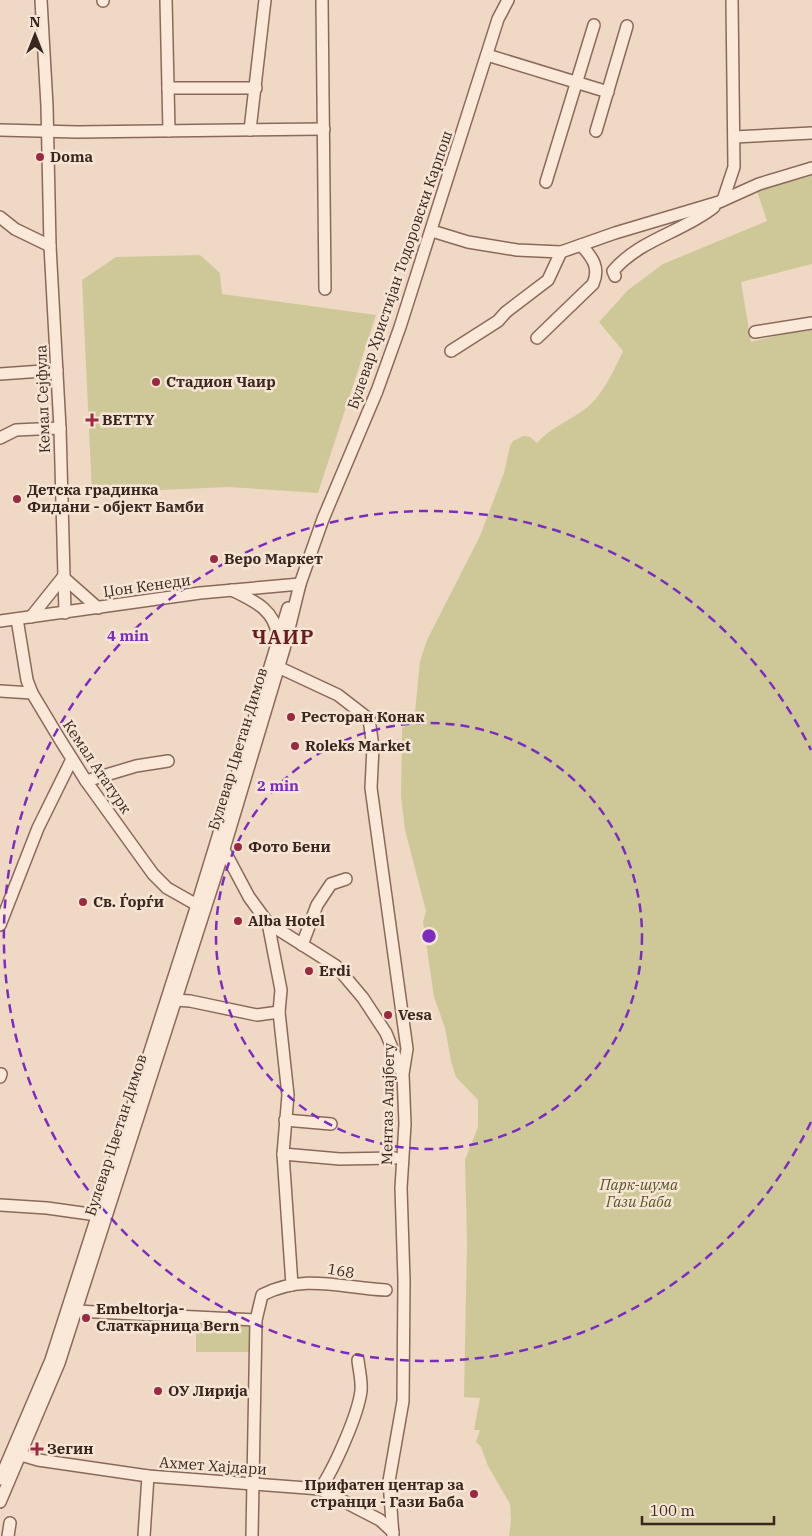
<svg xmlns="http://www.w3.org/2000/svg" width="812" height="1536" viewBox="0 0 812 1536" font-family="'IBM Plex Serif',serif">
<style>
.green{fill:#cec898}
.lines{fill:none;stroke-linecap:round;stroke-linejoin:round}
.minor-casing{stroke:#8b695a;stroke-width:14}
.minor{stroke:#fae8d8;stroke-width:11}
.ring{fill:none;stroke:#7b2cbf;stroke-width:2.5;stroke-dasharray:9 6}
.poi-dot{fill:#9b2942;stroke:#f6e5d4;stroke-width:2}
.labels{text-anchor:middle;stroke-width:5;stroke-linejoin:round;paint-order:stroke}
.poi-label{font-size:15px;font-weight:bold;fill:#3a261e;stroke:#f6e5d4;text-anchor:start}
.street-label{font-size:15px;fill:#3a261e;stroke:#f6e5d4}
.park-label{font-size:15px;font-style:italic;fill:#565725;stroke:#f6e5d4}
.district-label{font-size:20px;font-weight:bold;letter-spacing:1px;fill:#681d1d;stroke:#f6e5d4}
.centre{fill:#7b2cbf;stroke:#f6e5d4;stroke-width:2.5}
.ring-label{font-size:15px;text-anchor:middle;font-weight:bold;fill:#7b2cbf;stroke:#f6e5d4;stroke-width:5;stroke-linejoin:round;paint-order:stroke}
</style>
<rect width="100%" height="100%" fill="#efd9c5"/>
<g class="green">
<path d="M812,168V264L741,282L751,342L812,327V1536H509L511,1520L510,1504L488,1466L481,1447L476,1442L480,1430H474L480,1398L464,1397L467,1241L465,1160L478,1127V1100L456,1077L451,1061L445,1028L434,997L423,922L426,911L405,830L401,796L402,729L415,712L420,661L427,640L480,536L504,473L510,446L513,441L523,436L530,437L537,443C550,428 569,421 585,409C602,397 614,370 623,351L599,322L628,290L663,264L767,221L755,185Z"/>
<polygon points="200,255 220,273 222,294 376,315 318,493 229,487 92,493 82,280 116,257"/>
<rect x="196" y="1324" width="53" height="28"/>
</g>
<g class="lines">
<g class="minor-casing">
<g id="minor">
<polyline points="41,0 47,106 50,246 60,428 65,613"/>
<polyline points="103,0 103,1"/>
<polyline points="166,0 169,131"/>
<polyline points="322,0 325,289"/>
<polyline points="487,55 608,92"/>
<polyline points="168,88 256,88"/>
<polyline points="0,130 77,132 324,129"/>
<polyline points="250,130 265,0"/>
<polyline points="596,131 627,26"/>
<polyline points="734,137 812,133"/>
<polyline points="546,182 594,25"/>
<polyline points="723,200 734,167 732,0"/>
<polyline points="0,217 15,229 50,246"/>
<polyline points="432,231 468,242 517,250 561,252 615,233 719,202 759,184 812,168"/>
<path d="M615,276L613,271C640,239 683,232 714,207"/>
<polyline points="755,332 812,323"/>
<path d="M537,338L593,284C600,268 593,258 581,245"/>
<polyline points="451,351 498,321 506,312 548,280 561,252"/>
<polyline points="0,374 57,370"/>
<polyline points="0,438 16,430 60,428"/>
<polyline points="63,577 98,608"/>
<path d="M232,590C254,601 274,609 278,636"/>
<polyline points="31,617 63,577"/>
<polyline points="17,619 27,680 32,693 59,738 86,781 153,874 167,888 197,905"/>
<polyline points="0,621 200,593 300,584"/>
<polyline points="278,667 338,695 369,719 373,747 371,788 407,1049 403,1074 405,1124 401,1188 404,1280 403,1401 389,1481 393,1536"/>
<polyline points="0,691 32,693"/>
<polyline points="86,781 136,766 168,761"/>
<polyline points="224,850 249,897 268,923 336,966 363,998 386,1033 402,1073"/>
<polyline points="268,923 281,990 279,1012 288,1095 283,1154 292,1285"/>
<polyline points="0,925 38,828 72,759"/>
<polyline points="302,945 317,905 331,884 346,879"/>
<polyline points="175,1000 190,1001 257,1015 279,1012"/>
<polyline points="0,1077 1,1074"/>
<polyline points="285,1120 331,1124"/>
<polyline points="283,1154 340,1159 395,1158"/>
<polyline points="0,1205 47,1208 104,1216"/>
<polyline points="76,1311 256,1320"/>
<polyline points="21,1455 38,1460 148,1476 320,1489 380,1520 393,1532"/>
<polyline points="0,1479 51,1360 197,905 288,608"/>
<path d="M320,1489C334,1469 358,1415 361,1391C362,1381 359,1370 358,1360"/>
<polyline points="0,1502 59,1363 220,862 284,649 300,584 323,519 377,391 400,327 498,19 508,0"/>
<polyline points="8,1536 10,1523"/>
<polyline points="144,1536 148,1476"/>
<path d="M252,1536L256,1320L262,1295C305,1273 341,1288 386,1290"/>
</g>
</g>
<use href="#minor" class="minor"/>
</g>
<g class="ring">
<circle cx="429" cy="936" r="213"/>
<path d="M811 1122A425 425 0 1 1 811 750"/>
</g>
<g class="poi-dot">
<circle cx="40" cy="157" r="5"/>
<circle cx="156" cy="382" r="5"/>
<path d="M89.5 412.5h5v5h5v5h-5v5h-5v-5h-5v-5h5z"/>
<circle cx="17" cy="499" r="5"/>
<circle cx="214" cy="559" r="5"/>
<circle cx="291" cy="717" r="5"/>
<circle cx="295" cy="746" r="5"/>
<circle cx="238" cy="847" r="5"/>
<circle cx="83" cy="902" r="5"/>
<circle cx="238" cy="921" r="5"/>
<circle cx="309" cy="971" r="5"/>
<circle cx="388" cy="1015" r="5"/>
<circle cx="86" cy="1318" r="5"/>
<circle cx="158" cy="1391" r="5"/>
<path d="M34.5 1441.5h5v5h5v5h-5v5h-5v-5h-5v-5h5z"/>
<circle cx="474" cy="1494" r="5"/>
</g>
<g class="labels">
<g class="poi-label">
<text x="50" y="162">Doma</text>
<text x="166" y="387">Стадион Чаир</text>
<text x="102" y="425">BETTY</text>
<text x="27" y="495">Детска градинка<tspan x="27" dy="17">Фидани - објект Бамби</tspan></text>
<text x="224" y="564">Веро Маркет</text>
<text x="301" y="722">Ресторан Конак</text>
<text x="305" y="751">Roleks Market</text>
<text x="248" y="852">Фото Бени</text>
<text x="93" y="907">Св. Ѓорѓи</text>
<text x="248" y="926">Alba Hotel</text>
<text x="319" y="976">Erdi</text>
<text x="398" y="1020">Vesa</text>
<text x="96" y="1314">Embeltorja-<tspan x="96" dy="17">Слаткарница Bern</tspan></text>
<text x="168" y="1396">ОУ Лирија</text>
<text x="47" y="1454">Зегин</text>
<text x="464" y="1490" text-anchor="end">Прифатен центар за<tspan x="464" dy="17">странци - Гази Баба</tspan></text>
</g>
<g class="street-label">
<text transform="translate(400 270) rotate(-71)" y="5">Булевар Христијан Тодоровски Карпош</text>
<text transform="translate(43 399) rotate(-92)" y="5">Кемал Сејфула</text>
<text transform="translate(147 586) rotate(-8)" y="5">Џон Кенеди</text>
<text transform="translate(238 749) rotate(-73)" y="5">Булевар Цветан Димов</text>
<text transform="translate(97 767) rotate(56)" y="5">Кемал Ататурк</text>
<text transform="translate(388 1104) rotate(-89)" y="5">Ментаз Алајбегу</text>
<text transform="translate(116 1135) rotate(-72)" y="5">Булевар Цветан Димов</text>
<text transform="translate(341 1271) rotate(10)" y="5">168</text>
<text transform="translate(213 1466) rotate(4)" y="5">Ахмет Хајдари</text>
</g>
<g class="park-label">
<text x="639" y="1190">Парк-шума<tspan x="639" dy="17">Гази Баба</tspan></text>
</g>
<g class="district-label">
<text x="283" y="644">ЧАИР</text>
</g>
</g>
<circle cx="429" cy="936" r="8" class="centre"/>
<g class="ring-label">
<text x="128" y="641">4 min</text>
<text x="278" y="791">2 min</text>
</g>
<g transform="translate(35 35)" stroke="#f6e5d4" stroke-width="4" paint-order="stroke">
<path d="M0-4L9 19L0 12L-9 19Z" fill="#3a261e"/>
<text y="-8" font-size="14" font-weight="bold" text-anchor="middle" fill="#3a261e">N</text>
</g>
<path d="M642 1516v8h132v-8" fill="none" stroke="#3a261e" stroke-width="2.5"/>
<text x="650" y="1516" font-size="15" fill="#3a261e" stroke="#f6e5d4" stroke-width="4" paint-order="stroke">100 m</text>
</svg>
